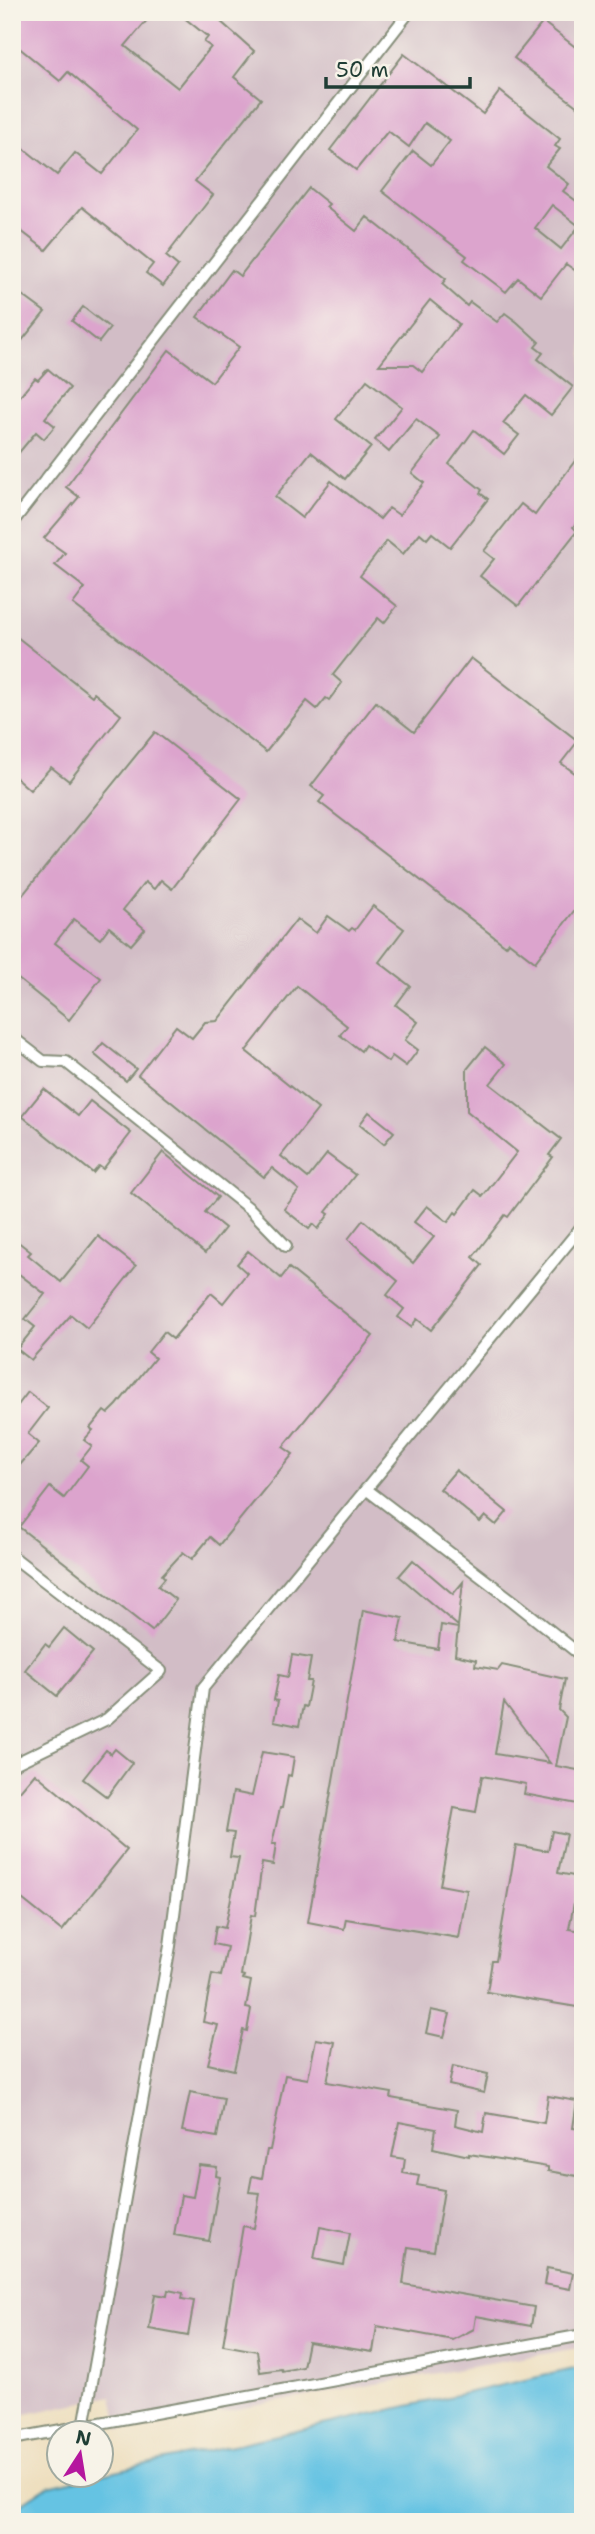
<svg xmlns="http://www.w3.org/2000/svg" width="595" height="2534" viewBox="0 0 595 2534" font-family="'Shantell Sans',sans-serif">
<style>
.industrial{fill:#d2bdc6}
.water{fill:#65c3e3;stroke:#42808c;stroke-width:2}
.building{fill:#dca4cd;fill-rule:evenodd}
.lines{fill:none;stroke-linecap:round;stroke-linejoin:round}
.service-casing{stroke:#868e7a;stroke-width:14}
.service{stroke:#fff;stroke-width:10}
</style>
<rect width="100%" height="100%" fill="#f7f3e8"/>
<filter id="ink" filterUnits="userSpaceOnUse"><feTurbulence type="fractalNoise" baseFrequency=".0143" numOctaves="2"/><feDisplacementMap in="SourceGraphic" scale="14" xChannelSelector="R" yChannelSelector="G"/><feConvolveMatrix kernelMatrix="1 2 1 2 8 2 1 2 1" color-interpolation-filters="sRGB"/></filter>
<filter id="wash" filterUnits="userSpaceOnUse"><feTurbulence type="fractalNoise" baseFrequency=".00686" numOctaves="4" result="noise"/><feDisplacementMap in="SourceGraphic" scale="28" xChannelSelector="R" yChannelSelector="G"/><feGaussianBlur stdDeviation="1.57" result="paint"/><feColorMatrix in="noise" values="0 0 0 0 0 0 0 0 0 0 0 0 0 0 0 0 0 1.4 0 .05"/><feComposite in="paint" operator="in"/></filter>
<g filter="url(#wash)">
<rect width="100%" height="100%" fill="#eedfbf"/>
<polygon class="industrial" points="12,12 583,12 583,2347 119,2430 112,2396 12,2417"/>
<polygon class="water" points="583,2367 583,2522 12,2522 12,2510 48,2486"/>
<g id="blocks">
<g class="building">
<polygon points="12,12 154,12 125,46 178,88 211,47 204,42 208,37 177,12 225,12 219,20 254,51 234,77 261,99 195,181 213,195 166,256 178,266 163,286 146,273 153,264 82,207 46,250 12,224 12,139 57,175 75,153 102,174 137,130 68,72 60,81 12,42"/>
<polygon points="543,22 583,53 583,111 514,58"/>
<path d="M404,54L483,114L500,91L560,139L555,146L560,149L546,166L569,184L563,191L583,206V276L566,264L541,296L518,278L506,292L464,260L467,256L382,191L413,151L431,165L450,141L425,123L409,147L388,131L356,170L330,150ZM552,205L579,226L561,249L535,228Z"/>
<path d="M309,188L329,204L326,207L356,231L367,217L446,279L442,284L467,306L470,302L497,322L505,313L517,322L539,342L535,347L543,353L538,359L573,387L551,415L526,395L503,423L519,435L504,454L474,430L449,464L482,490L480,493L488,499L450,547L432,533L427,539L420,533L403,554L387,541L360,576L397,606L384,623L378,618L333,675L342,683L329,700L326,698L317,709L307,701L266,752L73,604L85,588L55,565L65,553L44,538L79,497L66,487L169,350L212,382L239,347L197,317L232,270L240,276ZM430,300L459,324L422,372L413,365H379ZM367,380L402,407L375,440L389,452L416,419L440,437L412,473L424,483L399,515L389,508L380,519L331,481L302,518L275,497L311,452L345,479L366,453L371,447L336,419Z"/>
<polygon points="22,295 45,312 12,353 12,308"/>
<polygon points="83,307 110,328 99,342 72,321"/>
<polygon points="48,369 70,388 45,418 55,426 44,439 36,432 12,461 12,406 35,378 38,380"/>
<polygon points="583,450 583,515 573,527 577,531 518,606 480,576 494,559 484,551 521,504 535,515"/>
<polygon points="12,633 92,696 94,693 121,715 69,781 51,767 30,790 12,774"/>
<polygon points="471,658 578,741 561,763 583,779 583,899 535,962 509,942 506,946 319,802 324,796 311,786 376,702 414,732"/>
<polygon points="155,732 241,799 172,889 161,880 154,889 145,882 123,910 145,929 131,945 109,927 100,939 74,919 55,943 101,978 69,1020 12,974 12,950 21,939 12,933 12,908"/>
<polygon points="373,906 404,929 379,962 410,986 396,1005 418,1022 405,1040 418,1050 406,1066 392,1056 388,1062 365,1045 361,1051 340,1035 347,1026 297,986 246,1051 318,1109 281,1156 308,1178 327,1154 355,1175 326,1212 329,1214 318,1229 313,1224 309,1229 284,1209 299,1190 272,1168 264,1177 138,1075 176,1026 192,1038 205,1022 217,1021 297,919 316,933 328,916 349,931 352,928 355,930"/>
<polygon points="103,1043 136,1069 126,1081 94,1054"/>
<polygon points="485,1047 506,1064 490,1084 561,1139 549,1155 553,1157 508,1217 505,1215 473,1257 482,1265 431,1330 417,1319 411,1327 398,1317 404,1309 387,1295 398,1281 348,1239 363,1220 413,1263 434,1237 414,1222 427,1206 448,1222 455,1212 457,1214 475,1190 483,1196 517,1152 467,1111 467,1069"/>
<polygon points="44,1089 78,1116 90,1101 131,1133 103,1169 99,1166 93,1173 22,1116"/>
<polygon points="369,1112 394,1132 384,1144 360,1124"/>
<polygon points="163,1152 218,1197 205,1212 225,1228 205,1253 131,1193"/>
<polygon points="98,1236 136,1266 87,1328 71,1315 31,1360 17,1349 35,1327 25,1319 45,1294 15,1271 12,1275 12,1237 31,1252 28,1255 61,1282"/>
<polygon points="248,1251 281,1278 289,1268 373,1336 283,1447 293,1454 219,1545 210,1537 192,1559 183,1552 162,1575 165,1578 158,1586 176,1600 152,1631 19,1527 50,1487 64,1498 88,1466 81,1460 92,1446 84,1440 93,1430 90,1428 104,1411 108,1414 117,1405 155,1358 148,1352 164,1332 173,1339 211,1293 223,1303 247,1273 237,1264"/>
<polygon points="28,1392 48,1408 28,1434 39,1443 12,1474 12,1413"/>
<polygon points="456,1470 507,1512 496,1525 485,1516 480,1522 440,1489"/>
<polygon points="413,1560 453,1594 463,1582 458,1626 399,1576"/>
<path d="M363,1610L403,1618L398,1642L438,1649L441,1625L458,1628L455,1655L476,1660L475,1666L498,1670L502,1665L565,1679L559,1710L566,1717L556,1766L583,1771V1805L524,1794L526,1784L482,1776L476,1812L454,1808L440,1885L467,1890L459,1938L346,1919L344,1929L308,1922ZM504,1702L550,1763L495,1754Z"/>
<polygon points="64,1628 93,1652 57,1696 25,1670 45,1644 49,1647"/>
<polygon points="292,1655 311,1658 307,1681 311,1681 306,1707 303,1706 299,1726 274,1721 278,1701 274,1700 279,1675 288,1677"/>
<polygon points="115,1749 132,1763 107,1797 83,1779 106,1750 111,1754"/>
<polygon points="262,1752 294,1757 291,1776 288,1775 282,1808 280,1808 272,1844 276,1844 273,1865 262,1863 255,1916 251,1915 241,1975 244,1976 243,1979 251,1981 246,2008 251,2009 247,2031 243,2030 234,2070 208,2064 218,2025 203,2022 212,1974 221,1976 227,1947 213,1944 216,1926 225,1928 239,1858 230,1857 234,1833 226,1832 233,1792 252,1796"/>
<polygon points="35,1773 127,1850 62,1931 12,1891 12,1800"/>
<polygon points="552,1831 566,1834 558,1873 579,1877 569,1929 583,1931 577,1975 583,1976 583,2008 487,1992 492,1961 496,1961 516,1845 548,1851"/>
<polygon points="431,2010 450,2014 444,2037 426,2033"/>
<path d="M316,2039L335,2042L327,2082L392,2093L391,2098L457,2110L455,2125L483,2132L486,2113L544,2123L548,2096L577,2101L573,2128L583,2129V2177L548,2171V2167L469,2154V2156L433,2148L436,2129L399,2122L392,2157L405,2159L403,2173L419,2176L417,2185L444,2190L434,2251L408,2247L403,2284L534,2307L531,2326L476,2316L474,2329L453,2340L377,2326L373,2352L308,2342L303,2367L282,2371L281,2369L260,2372L257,2351L223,2345L243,2226L254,2228L260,2193L249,2192L252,2176L262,2178L267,2150H270L285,2075L308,2079ZM320,2227L350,2233L344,2265L314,2259Z"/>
<polygon points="453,2066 488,2074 484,2093 449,2085"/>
<polygon points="190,2092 224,2098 217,2137 182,2131"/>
<polygon points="199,2165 217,2167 216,2176 220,2177 209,2241 174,2235 181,2195 193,2197"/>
<polygon points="547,2268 573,2273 570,2289 544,2284"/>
<polygon points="168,2290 183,2293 182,2299 194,2301 188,2336 149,2329 155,2294 167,2296"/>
</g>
</g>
</g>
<g filter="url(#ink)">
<use href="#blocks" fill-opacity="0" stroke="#868e7a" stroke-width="2"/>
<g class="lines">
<g class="service-casing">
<g id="service">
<polyline points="12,523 409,12"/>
<polyline points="12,1037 43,1061 66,1062 251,1210 286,1246"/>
<polyline points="366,1489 513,1601 583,1657"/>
<polyline points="12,1556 161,1671 107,1719 12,1765"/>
<polyline points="84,2427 170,1946 203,1688 583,1225"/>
<polyline points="12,2439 583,2335"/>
</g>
</g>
<use href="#service" class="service"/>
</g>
</g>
<rect width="595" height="2534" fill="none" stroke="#f7f3e8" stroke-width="42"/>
<g transform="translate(80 2454) rotate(12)"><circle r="33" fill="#f7f3e8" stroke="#a1aaa0" stroke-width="2"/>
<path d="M0-5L12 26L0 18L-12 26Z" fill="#b5179e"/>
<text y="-10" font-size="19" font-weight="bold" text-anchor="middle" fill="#1f3d34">N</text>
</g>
<path d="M326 77v10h144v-10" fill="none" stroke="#1f3d34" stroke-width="3.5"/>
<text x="336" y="77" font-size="21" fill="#1f3d34" stroke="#f7f3e8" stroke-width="5" paint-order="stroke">50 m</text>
</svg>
